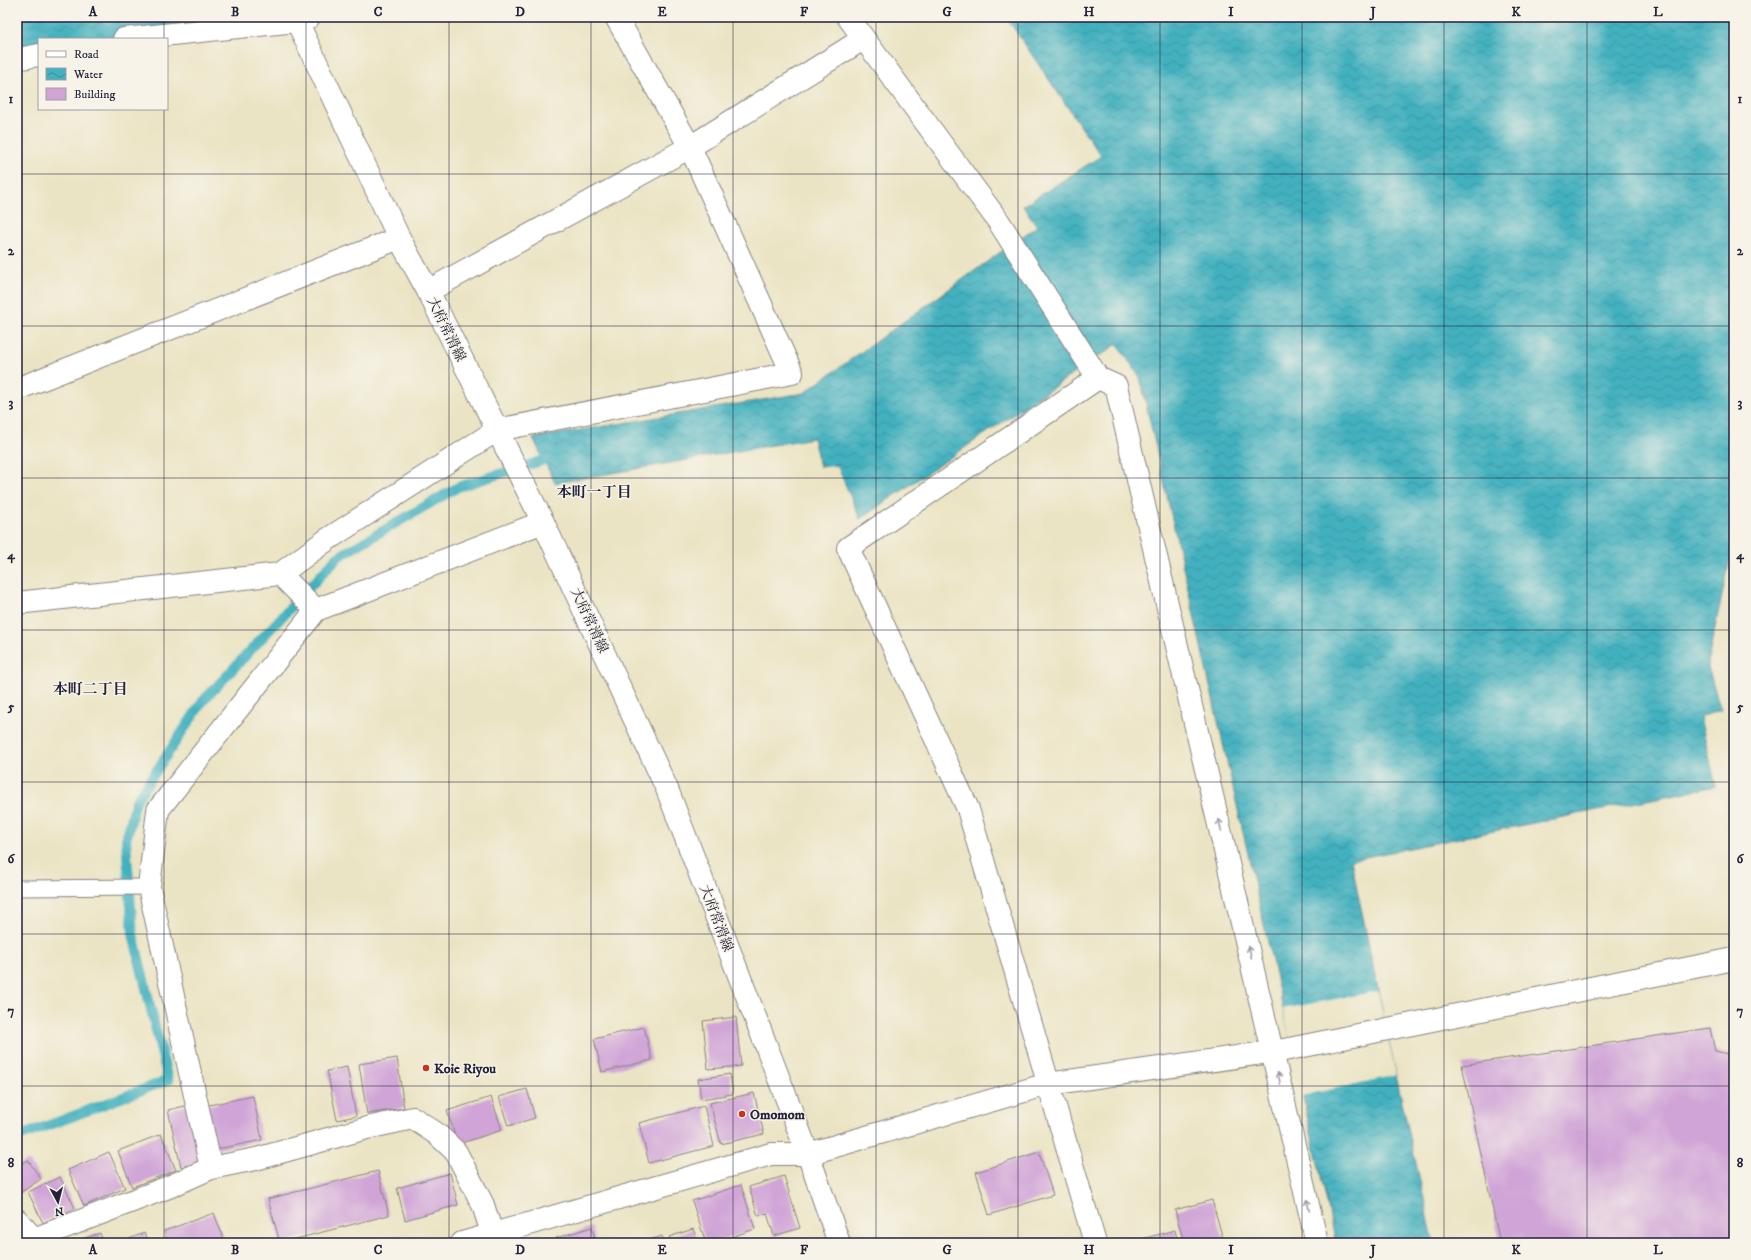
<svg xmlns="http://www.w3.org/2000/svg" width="1751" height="1260" viewBox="0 0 1751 1260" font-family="'IM FELL DW Pica','Noto Serif JP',serif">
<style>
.water{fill:url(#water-waves);stroke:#326a7d}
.pier{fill:#ebe4c4}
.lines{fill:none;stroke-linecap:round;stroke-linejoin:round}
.stream{stroke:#43b1bf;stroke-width:10}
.building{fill:#d0a4d7}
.lane-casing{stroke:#868380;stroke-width:17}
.street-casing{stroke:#868380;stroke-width:24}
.secondary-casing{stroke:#868380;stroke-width:24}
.lane{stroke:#fff;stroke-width:15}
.street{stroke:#fff;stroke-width:22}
.secondary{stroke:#fff;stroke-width:22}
.oneway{stroke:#9c9ca7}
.grid{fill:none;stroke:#22223b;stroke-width:1;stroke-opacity:0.55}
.poi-dot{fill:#c8321e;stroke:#f7f3e8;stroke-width:1.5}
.labels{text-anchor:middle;stroke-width:3;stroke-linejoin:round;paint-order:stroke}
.street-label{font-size:14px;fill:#22223b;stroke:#f7f3e8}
.poi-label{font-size:14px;font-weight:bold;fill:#22223b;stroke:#f7f3e8;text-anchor:start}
.neighbourhood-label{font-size:15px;font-weight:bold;fill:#22223b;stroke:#f7f3e8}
.neatline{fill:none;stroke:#22223b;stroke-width:1.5}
.grid-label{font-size:13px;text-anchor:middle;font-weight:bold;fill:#22223b}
</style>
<defs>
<pattern id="water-waves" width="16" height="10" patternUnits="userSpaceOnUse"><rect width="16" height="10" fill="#43b1bf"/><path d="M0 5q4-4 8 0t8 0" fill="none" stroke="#38909c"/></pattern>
</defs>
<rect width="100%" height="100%" fill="#f7f3e8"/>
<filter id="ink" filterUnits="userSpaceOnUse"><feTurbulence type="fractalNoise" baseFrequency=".025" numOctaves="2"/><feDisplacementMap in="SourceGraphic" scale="8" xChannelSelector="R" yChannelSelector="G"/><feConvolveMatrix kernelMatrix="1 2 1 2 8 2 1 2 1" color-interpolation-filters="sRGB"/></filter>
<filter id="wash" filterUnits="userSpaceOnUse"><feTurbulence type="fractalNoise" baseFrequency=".012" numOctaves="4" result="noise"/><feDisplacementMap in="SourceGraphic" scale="16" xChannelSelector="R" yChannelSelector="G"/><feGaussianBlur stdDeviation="0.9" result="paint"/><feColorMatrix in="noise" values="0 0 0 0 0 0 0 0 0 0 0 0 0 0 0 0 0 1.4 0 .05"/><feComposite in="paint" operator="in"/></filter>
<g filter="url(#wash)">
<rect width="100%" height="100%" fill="#ebe4c4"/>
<g class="water">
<polygon points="17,17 221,17 95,39 39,39 39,49 17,53"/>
<polygon points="1006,17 1734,17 1734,541 1707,664 1721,710 1700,717 1716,786 1351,860 1396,1075 1434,1243 1336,1243 1140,377 1117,344 860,519 837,465 820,467 813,438 555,483 533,438 804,393 1037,226 1023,206 1101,156"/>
</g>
<polygon class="pier" points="1378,991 1396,1075 1301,1096 1283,1009"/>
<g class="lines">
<polyline class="stream" points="18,1137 168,1080 133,934 126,840 136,801 203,701 338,557 458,487 544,460"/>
</g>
<g id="blocks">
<g class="building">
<polygon points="736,1017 741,1066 708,1069 703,1021"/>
<polygon points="644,1027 652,1060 602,1072 594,1039"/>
<polygon points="1710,1028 1715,1051 1732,1055 1734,1063 1734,1243 1500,1243 1462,1065"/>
<polygon points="397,1058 404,1108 367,1114 359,1064"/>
<polygon points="347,1067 356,1116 337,1120 327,1071"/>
<polygon points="730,1074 733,1094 701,1099 698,1079"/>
<polygon points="527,1089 535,1118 508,1126 499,1097"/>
<polygon points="754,1093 764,1134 721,1144 710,1103"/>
<polygon points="253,1096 262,1140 213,1150 204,1106"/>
<polygon points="491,1097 502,1130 458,1144 447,1111"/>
<polygon points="189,1105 203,1161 181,1167 168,1110"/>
<polygon points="704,1106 714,1146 649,1163 639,1123"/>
<polygon points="161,1134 176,1170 132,1187 118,1151"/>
<polygon points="109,1152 125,1188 84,1206 68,1170"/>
<polygon points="1039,1152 1053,1195 989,1215 976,1172"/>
<polygon points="28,1160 41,1179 17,1195 17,1167"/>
<polygon points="378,1171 389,1215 280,1243 268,1199"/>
<polygon points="450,1173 458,1205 405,1220 397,1188"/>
<polygon points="784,1176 800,1228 774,1236 767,1213 758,1216 749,1187"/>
<polygon points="60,1177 75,1208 43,1223 28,1192"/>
<polygon points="741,1185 755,1229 713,1243 706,1243 692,1201"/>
<polygon points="1212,1200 1223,1239 1210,1243 1184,1243 1175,1210"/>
<polygon points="214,1213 225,1243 169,1243 164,1231"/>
<polygon points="592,1227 596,1243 558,1243 556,1238"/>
<polygon points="693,1229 698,1243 671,1243 669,1237"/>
<polygon points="1175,1230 1178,1243 1135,1243 1134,1241"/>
<polygon points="100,1233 103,1243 70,1243"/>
<polygon points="144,1233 149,1243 119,1243"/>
<polygon points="662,1236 664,1243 641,1243"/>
</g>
</g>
</g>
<g filter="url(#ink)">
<use href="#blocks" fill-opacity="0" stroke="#868380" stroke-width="1"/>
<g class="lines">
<g class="lane-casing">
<polyline id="lane" points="17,888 149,887"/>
</g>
<g class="street-casing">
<g id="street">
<polyline points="848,17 999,222 1098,378 1116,386 1317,1243"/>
<polyline points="124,39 297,21 309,17"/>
<polyline points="17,59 39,55"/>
<polyline points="428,291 690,147 863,39"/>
<polyline points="17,389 399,238"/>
<polyline points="280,574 328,539 497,430 792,373 690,147 616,17"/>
<polyline points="17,603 280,574 316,610"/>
<polyline points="211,1168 149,887 158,810 316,610 543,522"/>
<polyline points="17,1220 34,1239 35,1243"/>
<polyline points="34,1239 171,1186 211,1168 256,1159 367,1128 413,1118 437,1134 456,1152 483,1205 492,1233 498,1243"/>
<polyline points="1095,1243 968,809 848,548 1098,378"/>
</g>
</g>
<g class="secondary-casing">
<g id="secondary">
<polyline points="295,17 399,238 428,291 543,522 667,789 808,1154 839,1243"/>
<polyline points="462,1243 771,1154 808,1154 1048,1084 1284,1050 1734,959"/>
</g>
</g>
<use href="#lane" class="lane"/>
<use href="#street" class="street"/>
<use href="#secondary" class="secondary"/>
</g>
<defs><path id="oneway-shaft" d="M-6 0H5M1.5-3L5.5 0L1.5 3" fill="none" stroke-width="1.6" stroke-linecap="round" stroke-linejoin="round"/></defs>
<g class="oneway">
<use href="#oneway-shaft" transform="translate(1220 825) rotate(-103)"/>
<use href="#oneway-shaft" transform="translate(1250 952) rotate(-103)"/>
<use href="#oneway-shaft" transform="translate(1279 1078) rotate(-103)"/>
<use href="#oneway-shaft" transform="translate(1308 1205) rotate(-103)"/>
</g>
</g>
<path class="grid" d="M164,17V39M306,17V1243M449,17V1243M591,17V1243M733,17V1243M876,17V1243M1018,17V1243M1160,17V1243M1302,17V1243M1444,17V1243M1587,17V1243M164,109V1243M17,174H1734M17,326H1734M17,478H1734M17,630H1734M17,782H1734M17,934H1734M17,1086H1734"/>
<g class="poi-dot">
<circle cx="426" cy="1068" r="4"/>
<circle cx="742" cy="1114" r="4"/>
</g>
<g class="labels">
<g class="street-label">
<text transform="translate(447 329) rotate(64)" y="5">大府常滑線</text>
<text transform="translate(590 620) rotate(65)" y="5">大府常滑線</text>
<text transform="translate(717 918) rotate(69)" y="5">大府常滑線</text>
</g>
<g class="poi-label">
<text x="434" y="1073">Koie Riyou</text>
<text x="750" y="1119">Omomom</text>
</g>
<g class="neighbourhood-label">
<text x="594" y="497">本町一丁目</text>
<text x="90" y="694">本町二丁目</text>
</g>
</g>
<rect width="1751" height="1260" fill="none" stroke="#f7f3e8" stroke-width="44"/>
<rect x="38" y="38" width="130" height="72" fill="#f7f3e8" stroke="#a29fa3"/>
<rect x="46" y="51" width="20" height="6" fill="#ffffff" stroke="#a29fa3"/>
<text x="74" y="58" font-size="12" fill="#22223b">Road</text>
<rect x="46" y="68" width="20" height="12" fill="url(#water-waves)" stroke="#a29fa3"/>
<text x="74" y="78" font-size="12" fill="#22223b">Water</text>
<rect x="46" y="88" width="20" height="12" fill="#d0a4d7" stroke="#a29fa3"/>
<text x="74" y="98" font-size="12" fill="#22223b">Building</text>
<g transform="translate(58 1202) rotate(173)" stroke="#f7f3e8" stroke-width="3" paint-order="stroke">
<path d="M0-3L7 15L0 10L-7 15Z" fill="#22223b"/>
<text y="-6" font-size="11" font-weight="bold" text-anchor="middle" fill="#22223b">N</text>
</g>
<rect x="22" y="22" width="1707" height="1216" class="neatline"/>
<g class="grid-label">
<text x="93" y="16">A</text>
<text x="235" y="16">B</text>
<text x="378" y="16">C</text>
<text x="520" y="16">D</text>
<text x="662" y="16">E</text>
<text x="804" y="16">F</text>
<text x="947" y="16">G</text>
<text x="1089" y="16">H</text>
<text x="1231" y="16">I</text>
<text x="1373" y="16">J</text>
<text x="1516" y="16">K</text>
<text x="1658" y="16">L</text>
<text x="11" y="103">1</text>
<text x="1740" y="103">1</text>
<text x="11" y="255">2</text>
<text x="1740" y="255">2</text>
<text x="11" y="407">3</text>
<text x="1740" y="407">3</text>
<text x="11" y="559">4</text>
<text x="1740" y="559">4</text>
<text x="11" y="711">5</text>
<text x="1740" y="711">5</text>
<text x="11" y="863">6</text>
<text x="1740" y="863">6</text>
<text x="11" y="1015">7</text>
<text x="1740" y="1015">7</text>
<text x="11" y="1167">8</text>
<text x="1740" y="1167">8</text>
<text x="93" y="1254">A</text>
<text x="235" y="1254">B</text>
<text x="378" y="1254">C</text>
<text x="520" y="1254">D</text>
<text x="662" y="1254">E</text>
<text x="804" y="1254">F</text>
<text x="947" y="1254">G</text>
<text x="1089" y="1254">H</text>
<text x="1231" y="1254">I</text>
<text x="1373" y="1254">J</text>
<text x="1516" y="1254">K</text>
<text x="1658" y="1254">L</text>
</g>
</svg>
